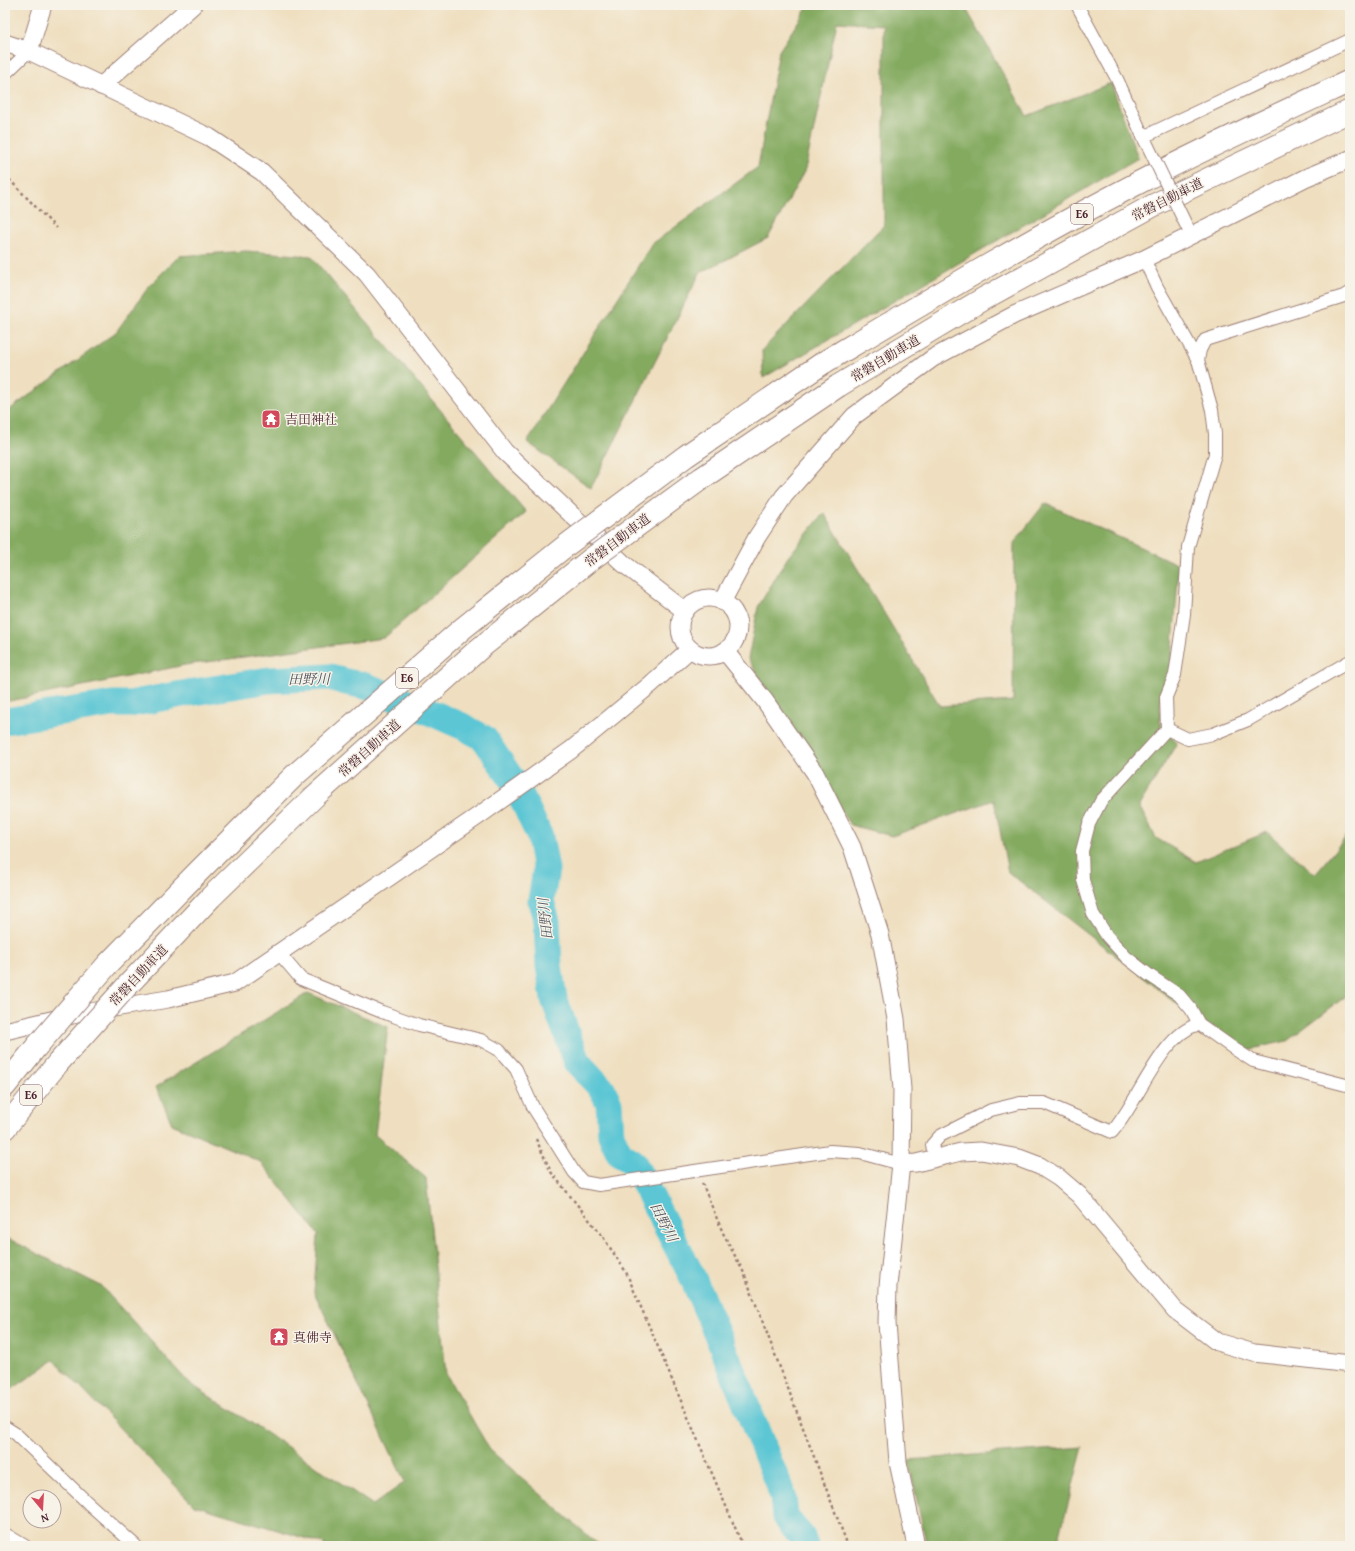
<svg xmlns="http://www.w3.org/2000/svg" width="1355" height="1551" viewBox="0 0 1355 1551" font-family="'Gentium Book Plus','Noto Serif JP',serif">
<style>
.forest{fill:#84aa60;stroke:#676446}
.lines{fill:none;stroke-linecap:round;stroke-linejoin:round}
.river{stroke:#5bc6d4;stroke-width:27}
.street-casing{stroke:#9c7f76;stroke-width:14}
.secondary-casing{stroke:#9c7f76;stroke-width:19}
.highway-casing{stroke:#9c7f76;stroke-width:24}
.path{stroke:#9c7f76;stroke-width:2.5;stroke-dasharray:3 3;stroke-linecap:butt}
.street{stroke:#fff;stroke-width:12}
.secondary{stroke:#fff;stroke-width:17}
.highway{stroke:#fff;stroke-width:22}
.street-bridge-casing{stroke:#9c7f76;stroke-width:14;stroke-linecap:butt}
.highway-bridge-casing{stroke:#9c7f76;stroke-width:24;stroke-linecap:butt}
.street-bridge{stroke:#fff;stroke-width:12}
.highway-bridge{stroke:#fff;stroke-width:22}
.labels{text-anchor:middle;stroke-width:3;stroke-linejoin:round;paint-order:stroke}
.shield{fill:#f7f3e8;stroke:#7e5f64;stroke-width:1}
.shield-label{font-size:12px;font-weight:bold;fill:#4a1f2b}
.street-label{font-size:13px;fill:#4a1f2b;stroke:#f7f3e8}
.poi-label{font-size:13px;fill:#4a1f2b;stroke:#f7f3e8;text-anchor:start}
.water-label{font-size:14px;font-style:italic;fill:#4f515e;stroke:#f7f3e8}
</style>
<rect width="100%" height="100%" fill="#f7f3e8"/>
<filter id="ink" filterUnits="userSpaceOnUse"><feTurbulence type="fractalNoise" baseFrequency=".025" numOctaves="2"/><feDisplacementMap in="SourceGraphic" scale="8" xChannelSelector="R" yChannelSelector="G"/><feConvolveMatrix kernelMatrix="1 2 1 2 8 2 1 2 1" color-interpolation-filters="sRGB"/></filter>
<filter id="wash" filterUnits="userSpaceOnUse"><feTurbulence type="fractalNoise" baseFrequency=".012" numOctaves="4" result="noise"/><feDisplacementMap in="SourceGraphic" scale="16" xChannelSelector="R" yChannelSelector="G"/><feGaussianBlur stdDeviation="0.9" result="paint"/><feColorMatrix in="noise" values="0 0 0 0 0 0 0 0 0 0 0 0 0 0 0 0 0 1.4 0 .05"/><feComposite in="paint" operator="in"/></filter>
<g filter="url(#wash)">
<rect width="100%" height="100%" fill="#efdfc0"/>
<g class="forest">
<polygon points="809,5 964,5 1027,116 1111,83 1138,158 763,378 762,350 884,225 884,25 837,22 805,170 768,238 700,273 591,488 527,442 652,244 758,167 779,51"/>
<polygon points="246,251 311,256 526,512 384,638 185,665 5,702 5,413 116,332 150,285 179,256"/>
<polygon points="1045,503 1179,565 1171,672 1161,697 1160,722 1177,743 1139,806 1156,838 1196,862 1267,832 1315,874 1350,832 1350,993 1287,1041 1242,1051 1202,1023 1008,872 994,800 892,836 850,825 748,659 758,607 788,557 824,513 940,706 1013,701 1014,543"/>
<polygon points="308,993 388,1027 375,1135 426,1178 446,1374 490,1450 600,1546 324,1546 324,1544 194,1505 54,1360 5,1394 5,1237 101,1286 189,1383 264,1431 373,1505 405,1482 314,1292 318,1234 261,1162 172,1124 156,1087"/>
<polygon points="1083,1447 1057,1546 927,1546 908,1460"/>
</g>
<g class="lines">
<polyline class="river" points="5,721 112,704 129,704 182,694 269,680 330,677 346,682 366,686 425,710 462,726 484,738 517,787 540,837 546,869 541,901 547,922 549,966 554,999 577,1062 602,1089 609,1103 611,1135 620,1154 633,1162 692,1276 728,1360 783,1496 785,1517 802,1537 805,1546"/>
</g>
</g>
<g filter="url(#ink)">
<g class="lines">
<g class="street-casing">
<g id="street">
<polyline points="1077,5 1117,79 1146,143"/>
<polyline points="5,74 29,51"/>
<polyline points="1143,137 1350,40"/>
<polyline points="1144,259 1157,287 1198,360 1212,410 1215,434 1215,454 1188,547 1184,614 1175,675 1166,697 1167,729 1101,801 1089,824 1082,851 1083,880 1093,914 1107,936 1126,957 1149,975 1179,995 1191,1009 1199,1024 1233,1048 1253,1061 1350,1086"/>
<polyline points="1198,360 1200,350 1205,340 1344,296 1350,292"/>
<polyline points="1167,729 1188,739 1213,734 1248,720 1350,661"/>
<polyline points="278,952 301,979 382,1012 419,1025 481,1040 499,1050 516,1069 533,1107 574,1172 583,1182 599,1185 830,1151 860,1153 901,1164"/>
<path d="M935,1159L932,1145L940,1136L991,1110L1020,1103H1044L1112,1132C1139,1102 1160,1035 1199,1024"/>
<polyline points="5,1427 16,1434 88,1503 136,1546"/>
<polyline points="5,1534 25,1546"/>
</g>
</g>
<g class="secondary-casing">
<g id="secondary">
<polyline points="5,43 29,51 209,137 262,172 367,274 505,452 624,564 685,611"/>
<polyline points="29,51 43,5"/>
<polyline points="101,86 193,5"/>
<circle cx="709" cy="627" r="29"/>
<polyline points="722,602 757,537 784,496 854,416 933,358 1014,315 1144,259 1305,178 1350,159"/>
<polyline points="725,651 765,701 815,773 852,847 880,934 896,1019 902,1089 901,1164 888,1286 887,1323 898,1462 916,1546"/>
<polyline points="5,1031 72,1015 168,999 235,983 481,814 571,750 650,685 690,649"/>
<polyline points="901,1164 916,1163 961,1152 981,1151 1019,1158 1040,1166 1059,1178 1079,1195 1175,1310 1217,1342 1254,1353 1350,1364"/>
</g>
</g>
<g class="highway-casing">
<g id="highway">
<path d="M823,363C927,301 1030,239 1138,183C1207,147 1279,114 1350,81"/>
<polyline points="838,386 983,299 1154,205 1350,111"/>
<polyline points="5,1086 37,1046"/>
<polyline points="5,1128 58,1063"/>
</g>
</g>
<g class="path">
<polyline points="5,175 56,228"/>
<polyline points="536,1139 551,1172 603,1237 626,1272 743,1546"/>
<polyline points="702,1183 723,1233 744,1273 848,1546"/>
</g>
<use href="#street" class="street"/>
<use href="#secondary" class="secondary"/>
<use href="#highway" class="highway"/>
<g class="street-bridge-casing">
<polyline id="street-bridge" points="1147,144 1188,229"/>
</g>
<g class="highway-bridge-casing">
<g id="highway-bridge">
<polyline points="37,1046 107,965 196,874 295,775 462,629 568,544 686,456 823,363"/>
<polyline points="58,1063 127,986 211,897 315,796 479,649 590,560 702,478 838,386"/>
</g>
</g>
<use href="#street-bridge" class="street-bridge"/>
<use href="#highway-bridge" class="highway-bridge"/>
</g>
</g>
<defs>
<g id="temple-square" transform="scale(1)"><rect x="-9" y="-9" width="18" height="18" rx="4" fill="#d1495b" stroke="#f7f3e8"/><path d="M0-6L5-2H3V0L6.5 2.5H4V6H1.5V3h-3V6H-4V2.5H-6.5L-3 0V-2H-5Z" fill="#fff"/></g>
</defs>
<g fill-rule="evenodd">
<use href="#temple-square" x="271" y="419"/>
<use href="#temple-square" x="279" y="1337"/>
</g>
<g class="labels">
<g class="shield">
<rect x="1071" y="204" width="22" height="20" rx="3"/>
<rect x="396" y="668" width="22" height="20" rx="3"/>
<rect x="20" y="1085" width="22" height="20" rx="3"/>
</g>
<g class="shield-label">
<text x="1082" y="218">E6</text>
<text x="407" y="682">E6</text>
<text x="31" y="1099">E6</text>
</g>
<g class="street-label">
<text transform="translate(1167 199) rotate(-27)" y="5">常磐自動車道</text>
<text transform="translate(885 358) rotate(-31)" y="5">常磐自動車道</text>
<text transform="translate(617 540) rotate(-37)" y="5">常磐自動車道</text>
<text transform="translate(369 748) rotate(-42)" y="5">常磐自動車道</text>
<text transform="translate(138 975) rotate(-47)" y="5">常磐自動車道</text>
</g>
<g class="poi-label">
<text x="285" y="424">吉田神社</text>
<text x="293" y="1342">真佛寺</text>
</g>
<g class="water-label">
<text transform="translate(309 679) rotate(-1)" y="5">田野川</text>
<text transform="translate(545 919) rotate(-96)" y="5">田野川</text>
<text transform="translate(664 1222) rotate(63)" y="5">田野川</text>
</g>
</g>
<rect width="1355" height="1551" fill="none" stroke="#f7f3e8" stroke-width="20"/>
<g transform="translate(42 1509) rotate(162)"><circle r="19" fill="#f7f3e8" stroke="#b29e9c"/>
<path d="M0-3L7 15L0 10L-7 15Z" fill="#d1495b"/>
<text y="-6" font-size="11" font-weight="bold" text-anchor="middle" fill="#4a1f2b">N</text>
</g>
</svg>
